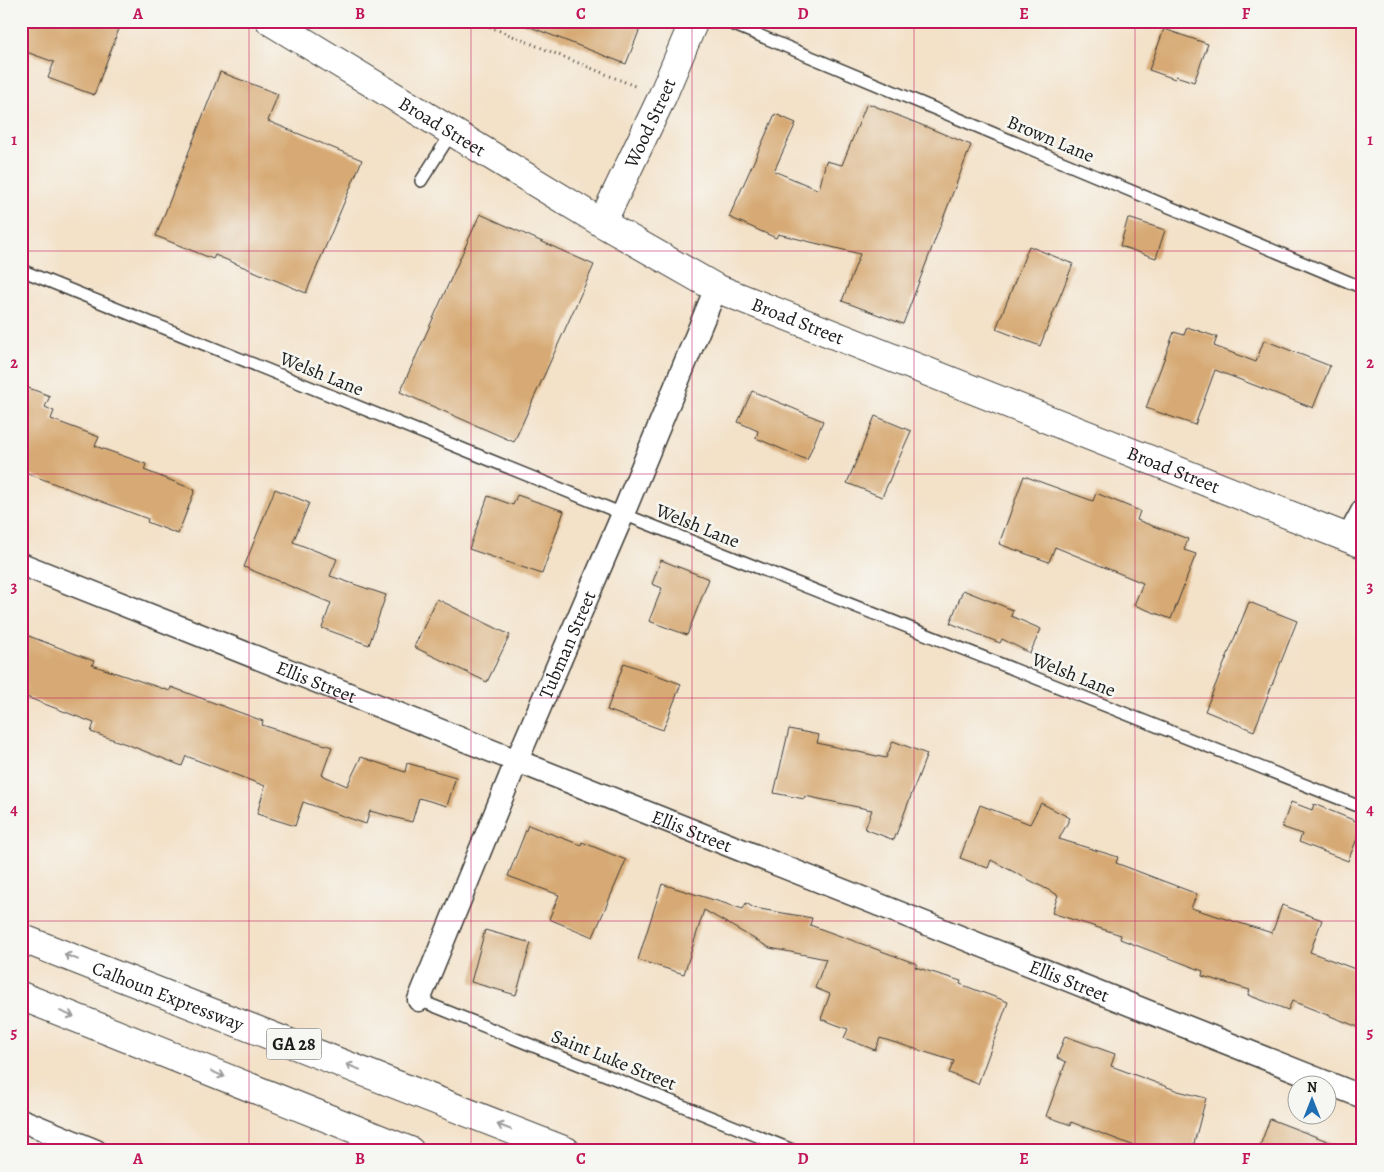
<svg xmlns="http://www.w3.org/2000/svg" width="1384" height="1172" viewBox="0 0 1384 1172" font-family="Alegreya,serif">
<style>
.building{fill:#d7aa75}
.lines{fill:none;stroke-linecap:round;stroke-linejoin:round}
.service-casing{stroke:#3c3a36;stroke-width:14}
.minor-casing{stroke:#3c3a36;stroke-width:25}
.tertiary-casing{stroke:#3c3a36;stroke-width:30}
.secondary-casing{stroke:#3c3a36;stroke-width:30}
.motorway-casing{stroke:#3c3a36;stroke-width:30}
.path{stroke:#3c3a36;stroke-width:3;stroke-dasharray:1 4;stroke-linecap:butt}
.service{stroke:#fff;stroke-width:11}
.minor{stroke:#fff;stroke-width:22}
.tertiary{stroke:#fff;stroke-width:28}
.secondary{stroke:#fff;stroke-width:28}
.motorway{stroke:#fff;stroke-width:28}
.oneway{stroke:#999}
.grid{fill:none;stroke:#c2185b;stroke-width:1;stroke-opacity:0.55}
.labels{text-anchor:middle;stroke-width:5;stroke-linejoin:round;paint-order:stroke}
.shield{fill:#f6f6f2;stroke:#5d5d5c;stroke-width:1}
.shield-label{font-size:18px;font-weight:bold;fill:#1c1c1c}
.street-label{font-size:19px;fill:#1c1c1c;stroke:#f6f6f2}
.neatline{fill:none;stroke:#c2185b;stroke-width:2}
.grid-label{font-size:16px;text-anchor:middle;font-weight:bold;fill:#c2185b}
</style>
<rect width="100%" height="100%" fill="#f6f6f2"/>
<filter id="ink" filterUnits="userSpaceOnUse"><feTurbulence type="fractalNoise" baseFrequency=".02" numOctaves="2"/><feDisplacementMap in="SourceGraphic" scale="10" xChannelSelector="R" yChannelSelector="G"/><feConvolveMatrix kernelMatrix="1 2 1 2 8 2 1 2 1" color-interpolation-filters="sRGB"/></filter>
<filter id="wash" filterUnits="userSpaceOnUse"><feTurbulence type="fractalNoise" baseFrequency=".0096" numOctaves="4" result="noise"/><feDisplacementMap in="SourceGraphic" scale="20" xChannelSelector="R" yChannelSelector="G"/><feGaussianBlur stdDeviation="1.12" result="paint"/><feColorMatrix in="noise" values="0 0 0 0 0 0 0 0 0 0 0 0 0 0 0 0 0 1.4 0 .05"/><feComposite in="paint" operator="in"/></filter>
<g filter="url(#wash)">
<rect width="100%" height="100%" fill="#f3e1c8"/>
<g id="blocks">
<g class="building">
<polygon points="21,21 122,21 94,95 48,78 54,62 21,50"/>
<polygon points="521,21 643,21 626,64 520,23"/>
<polygon points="1164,29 1208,44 1194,82 1176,76 1175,79 1149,70"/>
<polygon points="220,72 278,94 268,121 362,160 306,293 215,255 213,259 156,236"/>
<polygon points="867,103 971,145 903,324 842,301 860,254 778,234 776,238 729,217 775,114 796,123 774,171 819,190 826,161 842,165"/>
<polygon points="480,214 594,265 514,442 400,392"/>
<polygon points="1128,218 1165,230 1156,258 1120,246"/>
<polygon points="1029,246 1073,264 1040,346 996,329"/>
<polygon points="1187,327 1217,337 1214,346 1256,362 1264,340 1330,366 1313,408 1215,370 1195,425 1146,408 1174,332 1184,335"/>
<polygon points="26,387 50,396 45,407 54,411 51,419 99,437 95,446 146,464 144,470 195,490 178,534 147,522 148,519 21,471 21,397 22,397"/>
<polygon points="752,391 823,421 807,460 756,438 758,431 738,422"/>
<polygon points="875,416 911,431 882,497 847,483"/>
<polygon points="1024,476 1093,501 1096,493 1140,511 1137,520 1188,539 1184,550 1196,554 1171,619 1134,605 1143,583 1055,547 1049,562 999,544"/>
<polygon points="275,489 309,503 293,542 337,559 330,576 386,595 369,645 322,628 331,603 244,567"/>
<polygon points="517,495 564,511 542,574 469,549 488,496 513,505"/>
<polygon points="661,560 709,579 687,635 649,621 662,588 652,584"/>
<polygon points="963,590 1013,610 1011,616 1041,629 1030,653 1002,639 1000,643 950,623"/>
<polygon points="437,599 510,635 487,682 414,647"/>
<polygon points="1249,602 1297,621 1254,731 1205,711"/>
<polygon points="21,633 94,661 92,665 170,691 171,687 263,721 262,725 332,747 322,775 347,786 361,757 405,772 407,763 456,777 447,806 419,798 412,822 370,811 366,824 303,802 295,826 257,814 265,786 186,756 182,766 129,745 91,732 94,723 21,695"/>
<polygon points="624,663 681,684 663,730 607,710"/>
<polygon points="789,729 819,735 817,743 886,758 893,741 927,754 894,840 865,829 872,810 805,796 804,799 774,793"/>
<polygon points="1291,802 1312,810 1314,804 1363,824 1348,861 1299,842 1302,834 1282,827"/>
<polygon points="1041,803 1070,818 1059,839 1118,857 1116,863 1197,894 1191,908 1272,933 1282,905 1322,920 1310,952 1363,972 1363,1029 1292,1001 1288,1010 1248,995 1250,990 1202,976 1203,971 1120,939 1121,935 1052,913 1058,895 991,860 988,868 960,858 980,805 1030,824"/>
<polygon points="528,825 581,845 582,842 626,860 593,937 549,919 559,895 508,876"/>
<polygon points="662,884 743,909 746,903 754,908 812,918 810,925 917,964 915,967 961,981 960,984 1008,1002 978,1084 949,1073 954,1061 880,1038 875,1050 844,1038 848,1029 821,1019 830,994 815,988 826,959 770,948 704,910 684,974 638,960"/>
<polygon points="485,930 531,943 516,995 471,982"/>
<polygon points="1065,1036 1115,1054 1111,1066 1178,1091 1206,1098 1192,1151 1148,1151 1071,1122 1071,1125 1046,1116 1066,1062 1057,1058"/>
<polygon points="1270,1119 1348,1149 1348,1151 1258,1151"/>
</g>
</g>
</g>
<g filter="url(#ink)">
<use href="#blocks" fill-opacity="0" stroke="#3c3a36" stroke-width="1"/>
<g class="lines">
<g class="service-casing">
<g id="service">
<polyline points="725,21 1363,288"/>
<polyline points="421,181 452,132"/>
<polyline points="21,270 623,514 1363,808"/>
<polyline points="419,1000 795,1151"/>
</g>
</g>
<g class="minor-casing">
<g id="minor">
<polyline points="1348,538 1363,510"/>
<path id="s1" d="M21,564L1363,1097"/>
<path id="s2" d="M419,1000L517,760L623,514L716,288"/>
<polyline points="21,1120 96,1151"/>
</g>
</g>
<g class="tertiary-casing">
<g id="tertiary">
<path id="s3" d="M602,223L662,97L694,21"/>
</g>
</g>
<g class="secondary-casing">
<g id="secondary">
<path id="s4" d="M270,21L602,223L716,288L1363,544"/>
</g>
</g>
<g class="motorway-casing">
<g id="motorway">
<path id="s5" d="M21,938L566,1151"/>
<polyline points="21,996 410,1151"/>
</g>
</g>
<polyline class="path" points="476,21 637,87"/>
<use href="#service" class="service"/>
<use href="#minor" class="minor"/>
<use href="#tertiary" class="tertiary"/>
<use href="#secondary" class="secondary"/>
<use href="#motorway" class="motorway"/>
</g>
<defs><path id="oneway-shaft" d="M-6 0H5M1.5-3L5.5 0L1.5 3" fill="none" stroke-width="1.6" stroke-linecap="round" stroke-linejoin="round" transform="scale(1.25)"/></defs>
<g class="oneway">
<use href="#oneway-shaft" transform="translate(71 957) rotate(-159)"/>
<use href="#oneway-shaft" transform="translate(67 1014) rotate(22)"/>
<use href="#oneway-shaft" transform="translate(353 1067) rotate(-159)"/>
<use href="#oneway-shaft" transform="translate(218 1074) rotate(22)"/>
<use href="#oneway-shaft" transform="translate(504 1127) rotate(-159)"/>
</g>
</g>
<path class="grid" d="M249,21V1151M471,21V1151M692,21V1151M914,21V1151M1135,21V1151M21,251H1363M21,474H1363M21,698H1363M21,921H1363"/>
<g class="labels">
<rect class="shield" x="266.5" y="1028.5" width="55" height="31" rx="4"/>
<g class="shield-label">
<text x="294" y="1050">GA 28</text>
</g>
<g class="street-label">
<text dy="7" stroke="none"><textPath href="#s3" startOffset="111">Wood Street</textPath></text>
<text dy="7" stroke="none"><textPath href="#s4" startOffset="202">Broad Street</textPath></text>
<text transform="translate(1051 138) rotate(23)" y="7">Brown Lane</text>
<text dy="7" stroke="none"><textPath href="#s4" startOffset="608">Broad Street</textPath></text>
<text transform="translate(322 373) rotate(22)" y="7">Welsh Lane</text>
<text dy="7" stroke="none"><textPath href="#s4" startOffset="1012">Broad Street</textPath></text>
<text transform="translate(698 525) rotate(22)" y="7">Welsh Lane</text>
<text dy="7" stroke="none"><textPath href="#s2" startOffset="385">Tubman Street</textPath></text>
<text transform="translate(1074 674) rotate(22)" y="7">Welsh Lane</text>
<text dy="7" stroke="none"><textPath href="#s1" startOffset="318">Ellis Street</textPath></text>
<text dy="7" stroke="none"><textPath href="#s1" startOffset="722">Ellis Street</textPath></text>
<text dy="7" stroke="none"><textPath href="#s1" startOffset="1128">Ellis Street</textPath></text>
<text dy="7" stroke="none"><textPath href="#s5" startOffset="158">Calhoun Expressway</textPath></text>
<text transform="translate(614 1059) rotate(22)" y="7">Saint Luke Street</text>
</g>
</g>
<rect width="1384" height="1172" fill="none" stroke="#f6f6f2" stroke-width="55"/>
<g transform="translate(1312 1100)"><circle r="24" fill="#f6f6f2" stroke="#9f9f9c"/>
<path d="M0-4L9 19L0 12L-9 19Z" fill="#1f6fb2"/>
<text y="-8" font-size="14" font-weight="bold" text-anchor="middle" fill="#1c1c1c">N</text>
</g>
<rect x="28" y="28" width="1328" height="1116" class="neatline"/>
<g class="grid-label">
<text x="138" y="19">A</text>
<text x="360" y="19">B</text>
<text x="581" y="19">C</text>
<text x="803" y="19">D</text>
<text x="1024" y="19">E</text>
<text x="1246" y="19">F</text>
<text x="14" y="145">1</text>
<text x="1370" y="145">1</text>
<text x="14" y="368">2</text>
<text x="1370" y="368">2</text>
<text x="14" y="592">3</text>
<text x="1370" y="592">3</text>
<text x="14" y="815">4</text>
<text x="1370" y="815">4</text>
<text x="14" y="1038">5</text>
<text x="1370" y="1038">5</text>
<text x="138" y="1164">A</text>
<text x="360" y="1164">B</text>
<text x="581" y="1164">C</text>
<text x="803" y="1164">D</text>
<text x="1024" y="1164">E</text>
<text x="1246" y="1164">F</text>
</g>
</svg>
